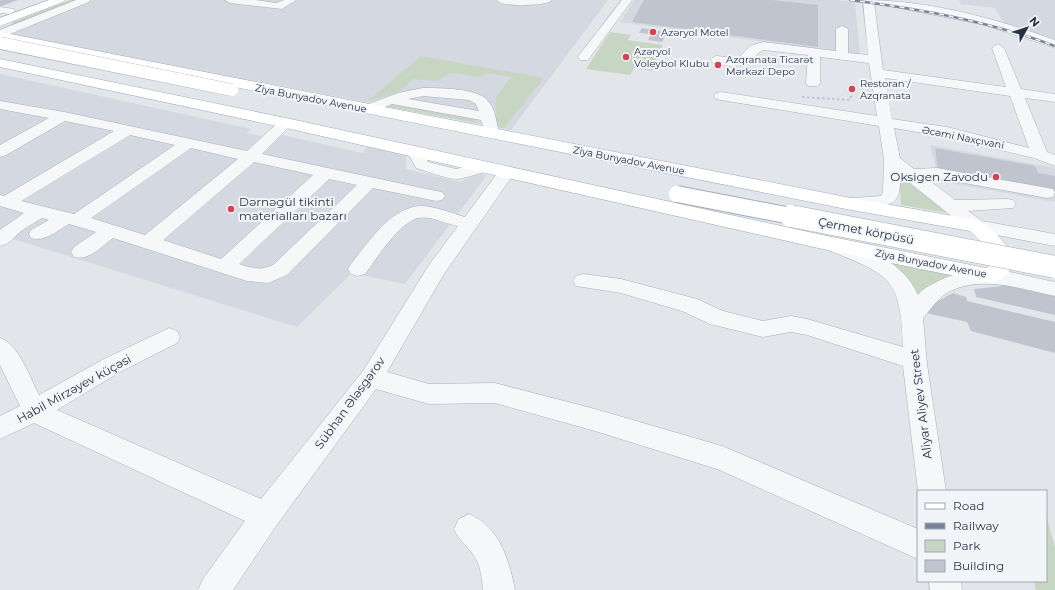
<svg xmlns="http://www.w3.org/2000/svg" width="1055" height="590" viewBox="0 0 1055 590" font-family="Montserrat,sans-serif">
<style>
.built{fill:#d4d8e0}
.green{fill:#c7d6c3}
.building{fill:#bfc4ce}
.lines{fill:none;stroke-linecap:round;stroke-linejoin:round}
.minor-casing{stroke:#aab0b9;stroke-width:1}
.major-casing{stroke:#a1a9b8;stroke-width:1}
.path-far1{stroke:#c1c4ca;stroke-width:1.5;stroke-dasharray:1.5 1.5;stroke-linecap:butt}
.path{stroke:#c1c4ca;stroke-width:2;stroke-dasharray:2.5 2.5;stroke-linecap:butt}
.minor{fill:#f6f7f9;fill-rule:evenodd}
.major{fill:#fff;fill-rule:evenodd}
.rail-casing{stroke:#7b8496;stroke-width:2.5}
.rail{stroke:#f2f5f8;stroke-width:1.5;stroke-dasharray:5;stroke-linecap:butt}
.major-bridge-far2-casing{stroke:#a1a9b8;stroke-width:13;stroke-linecap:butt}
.major-bridge-far1-casing{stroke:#a1a9b8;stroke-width:18;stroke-linecap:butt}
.major-bridge-casing{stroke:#a1a9b8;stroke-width:23;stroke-linecap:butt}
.major-bridge-far2{stroke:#fff;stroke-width:12}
.major-bridge-far1{stroke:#fff;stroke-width:16}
.major-bridge{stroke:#fff;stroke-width:22}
.poi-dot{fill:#d44353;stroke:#f2f5f8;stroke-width:1.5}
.labels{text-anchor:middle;stroke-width:4;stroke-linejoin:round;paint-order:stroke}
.far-poi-label{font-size:10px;fill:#293244;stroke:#f2f5f8;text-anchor:start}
.far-street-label{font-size:10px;fill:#293244;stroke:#f2f5f8}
.poi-label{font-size:12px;fill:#293244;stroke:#f2f5f8;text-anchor:end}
.street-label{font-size:12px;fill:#293244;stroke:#f2f5f8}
</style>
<rect width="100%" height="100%" fill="#e2e6eb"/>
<g class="built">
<polygon points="93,0 608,0 511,130 7,33"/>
<polygon points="634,0 835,0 855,2 860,55 620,22"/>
<polygon points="959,0 1055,0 1055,42 1005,25 995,8 961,4"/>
<polygon points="0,74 251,129 246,133 273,139 278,134 362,153 368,147 406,155 406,169 461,182 476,173 487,175 405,284 352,273 297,327 0,235"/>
<polygon points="930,145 1055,168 1055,202 939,181"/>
</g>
<g class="green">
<polygon points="70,0 78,0 14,26 10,25 13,22"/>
<polygon points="610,32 631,35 628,40 663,45 652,71 634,68 630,75 586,69"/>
<polygon points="421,56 544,78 504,128 500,128 496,119 496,97 511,77 486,73 481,77 454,73 449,74 438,81 414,79 397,93 363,102 371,98"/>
<polygon points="396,103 474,118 477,123 384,106"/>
<polygon points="899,174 948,213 901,205"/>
<polygon points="872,257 954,274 933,284 915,301"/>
<polygon points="1046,515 1055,547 1055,590 1036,590 1034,581 1046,581"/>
</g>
<g class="building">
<polygon points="0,0 18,0 2,6 0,6"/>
<polygon points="644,0 772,0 818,5 818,47 632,22"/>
<polygon points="642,28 667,32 662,42 648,40 651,34 639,33"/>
<polygon points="935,148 1035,166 1038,173 1055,176 1055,191 938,169"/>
<polygon points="1011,285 1055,294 1055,315 976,297 974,289"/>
<polygon points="953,293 966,297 967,301 1055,322 1055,353 971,331 967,322 926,313 925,308"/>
</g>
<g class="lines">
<g class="minor-casing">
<g id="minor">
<polygon points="76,0 90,0 89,2 0,38 0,30"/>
<polygon points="225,0 255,0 276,3 284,0 296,0 282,9 230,3"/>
<path d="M497,0H551L550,2C540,5 503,8 497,0Z"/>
<polygon points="622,0 632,0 588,60 580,60 578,57 580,54"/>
<path d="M863,0C928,0 994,18 1055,40V48L985,25L874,3L883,70L1006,87L992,48L998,44L1004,48L1021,89L1055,94V102L1025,98L1047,152L1055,155V166L1034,158L947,137L894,128L900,158L914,169L937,168L1053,189L1055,192L1053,197L1047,198L937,178H926L955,200L1007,199L1013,200L1016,204L1013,208L968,211L982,221L1055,234V246L969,230L900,175C901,202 895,206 869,207C859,208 850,209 841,207L838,203L841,199L881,196L883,192L884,160L879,126L721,100L716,99L714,96L716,93L721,92L877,116L869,63L820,57V83L818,86H808L806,83L808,55L764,50C756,52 754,60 747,64C739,67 714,67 710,60L716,56L738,58L750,46L763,42L836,51V29L842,26L848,29V53L868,55ZM885,78L1010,96L1029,148L947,127L892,119Z"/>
<polygon points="0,7 14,9 15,11 10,14 0,13"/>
<path d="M423,88C438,88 479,88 488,101C496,110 496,122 499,133L496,136H486L481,120L392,104L373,112H363L361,109L363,106L398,93ZM423,96L469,100L476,104L479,111L408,99Z"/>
<path d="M0,101L64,112L247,151L281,120H291L293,123L262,154L436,191L442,192L445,196L442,200L436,201L373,188L287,275L268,283L247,281L113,238C102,246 89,261 74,257L71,252L74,247L96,232L69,224C57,231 45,242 31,238L29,234L31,230L49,220L42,218L21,231L7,244L0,246V230L24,213L0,206V195L4,196L114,131L65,121L6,155L0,157V145L49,118L0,109ZM130,135L175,145L74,214L21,201ZM191,148L238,159L145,235L91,218ZM254,162L313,175L221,259L163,240ZM329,179L357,185L273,265C261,271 252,268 239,264Z"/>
<path d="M415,146L421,148L428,162L456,169L485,162L491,164L493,167L491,170C480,173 467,178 457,179C446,179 427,171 416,168L407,151L409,148Z"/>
<path d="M507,167L513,168L515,172L444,274L387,372L429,384L495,383L595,409L722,446L918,529V559L717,469L595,431L495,403L429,404L376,389L276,526L233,590H198L203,579L245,521L34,423L0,439V416L20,406L0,365V338C19,344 30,378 39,395L104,359L169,328L177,331L180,337L177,343L120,372L57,410L261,499L363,371L429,265L458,226C447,224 429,215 418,218C399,223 377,258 365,274L358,276L351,274L348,269L351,264C368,243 390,208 420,206C435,206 451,213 465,217L501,168Z"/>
<path d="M833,239C867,248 903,261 918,295C931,280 971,267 991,269C1012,271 1034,278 1055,282V296C1021,289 976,273 944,295C936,301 930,310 923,318L927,364L946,491H918L903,366L807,335L791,332L763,337L710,324L682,311L621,293L576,286L573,281L576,276L583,274L621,279L697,299L723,311L763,321L791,316L807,319L903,347C901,275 888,275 826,249L823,245L826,241Z"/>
<path d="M469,514C500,527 509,560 515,590H483C482,580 481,568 476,559C470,548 459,541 454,529L459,519Z"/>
<polygon points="929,581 961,581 962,590 930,590"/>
</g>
</g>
<g class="major-casing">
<g id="major">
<polygon points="49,0 65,0 63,2 0,26 0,18"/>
<path d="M0,32L846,197L976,220C984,222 988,226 994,232C1014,250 1023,274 990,283L827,250L286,128L0,67V59L286,118L827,236L986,268L992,264V258L988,249L970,231L846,209L0,40Z"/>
</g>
</g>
<polyline class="path-far1" points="852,94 853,83"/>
<polyline class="path" points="802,97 850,100 852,93"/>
<use href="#minor" class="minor"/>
<use href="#major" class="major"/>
<g class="rail-casing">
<path id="rail" d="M850,0C920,9 988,21 1055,46"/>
</g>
<use href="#rail" class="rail"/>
<g class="major-bridge-far2-casing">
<polyline id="major-bridge-far2" points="0,43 232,90"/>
</g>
<g class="major-bridge-far1-casing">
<polyline id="major-bridge-far1" points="677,194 796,217"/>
</g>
<g class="major-bridge-casing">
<polyline id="major-bridge" points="791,216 1055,267"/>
</g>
<use href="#major-bridge-far2" class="major-bridge-far2"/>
<use href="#major-bridge-far1" class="major-bridge-far1"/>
<use href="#major-bridge" class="major-bridge"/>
</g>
<g class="poi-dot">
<circle cx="653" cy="32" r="4"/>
<circle cx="626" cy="57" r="4"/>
<circle cx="718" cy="65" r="4"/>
<circle cx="852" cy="89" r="4"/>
<circle cx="996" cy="177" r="4"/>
<circle cx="231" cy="209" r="4"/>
</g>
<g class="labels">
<g class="far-poi-label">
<text x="661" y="36">Azəryol Motel</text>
<text x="634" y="55">Azəryol<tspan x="634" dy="12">Voleybol Klubu</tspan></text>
<text x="726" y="63">Azqranata Ticarət<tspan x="726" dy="12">Mərkəzi Depo</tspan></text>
<text x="860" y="87">Restoran /<tspan x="860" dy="12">Azqranata</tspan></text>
</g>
<g class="far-street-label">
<text transform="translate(311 98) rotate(11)" y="4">Ziya Bunyadov Avenue</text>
<text transform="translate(963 137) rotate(11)" y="4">Əcəmi Naxçıvani</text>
<text transform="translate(629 160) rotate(11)" y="4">Ziya Bunyadov Avenue</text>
<text transform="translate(931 263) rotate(11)" y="4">Ziya Bunyadov Avenue</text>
</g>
<g class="poi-label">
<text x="988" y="181">Oksigen Zavodu</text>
<text x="239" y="206" text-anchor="start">Dərnəgül tikinti<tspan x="239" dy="14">materialları bazarı</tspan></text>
</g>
<g class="street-label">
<text transform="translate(866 231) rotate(11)" y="4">Çermet körpüsü</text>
<text transform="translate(74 389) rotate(-29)" y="4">Habil Mirzəyev küçəsi</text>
<text transform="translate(350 403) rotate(-54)" y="4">Sübhan Ələsgərov</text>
<text transform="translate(921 404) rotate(-97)" y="4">Aliyar Aliyev Street</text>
</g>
</g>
<rect x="917" y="490" width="130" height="92" fill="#f2f5f8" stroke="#a2a7b0"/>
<rect x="925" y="503" width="20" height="6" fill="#ffffff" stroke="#a2a7b0"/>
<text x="953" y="510" font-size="12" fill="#293244">Road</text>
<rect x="925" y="523" width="20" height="6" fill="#7b8496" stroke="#a2a7b0"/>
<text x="953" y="530" font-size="12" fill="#293244">Railway</text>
<rect x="925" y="540" width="20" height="12" fill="#c7d6c3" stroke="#a2a7b0"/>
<text x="953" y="550" font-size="12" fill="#293244">Park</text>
<rect x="925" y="560" width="20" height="12" fill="#bfc4ce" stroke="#a2a7b0"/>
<text x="953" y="570" font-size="12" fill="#293244">Building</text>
<g transform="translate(1027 28) rotate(51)" stroke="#f2f5f8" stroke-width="3" paint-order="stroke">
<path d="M0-3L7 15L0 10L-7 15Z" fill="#293244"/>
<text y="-6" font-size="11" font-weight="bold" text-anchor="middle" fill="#293244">N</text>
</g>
</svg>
